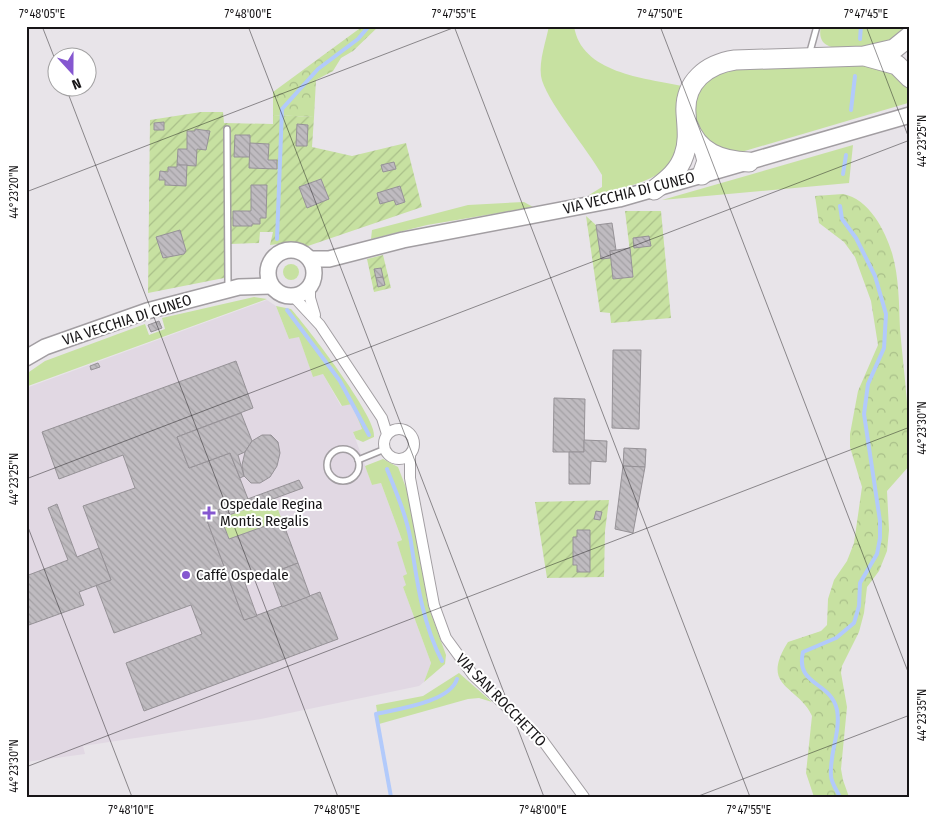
<svg xmlns="http://www.w3.org/2000/svg" width="936" height="823" viewBox="0 0 936 823" font-family="'Fira Sans Condensed',sans-serif">
<style>
.built{fill:#e1d8e3}
.grass{fill:#c7e1a1}
.forest{fill:url(#forest-crowns)}
.garden{fill:url(#garden-furrows)}
.lines{fill:none;stroke-linecap:round;stroke-linejoin:round}
.stream{stroke:#b2cafb;stroke-width:4}
.building{fill:url(#building-back-hatch);stroke:#969297}
.lane-casing{stroke:#a29ea2;stroke-width:8}
.street-casing{stroke:#a29ea2;stroke-width:12}
.secondary-casing{stroke:#a29ea2;stroke-width:18}
.highway-casing{stroke:#a29ea2;stroke-width:21}
.lane{stroke:#fff;stroke-width:5}
.street{stroke:#fff;stroke-width:10}
.secondary{stroke:#fff;stroke-width:15}
.highway{stroke:#fff;stroke-width:19}
.ticks{fill:none;stroke:#171517;stroke-width:1;stroke-opacity:0.45}
.poi-dot{fill:#8557d0;stroke:#fff;stroke-width:2}
.labels{text-anchor:middle;stroke-width:4;stroke-linejoin:round;paint-order:stroke}
.street-label{font-size:15px;fill:#171517;stroke:#fff}
.poi-label{font-size:15px;fill:#171517;stroke:#fff;text-anchor:start}
.neatline{fill:none;stroke:#171517;stroke-width:2}
.ticks-label{font-size:12px;text-anchor:middle;fill:#171517}
</style>
<defs>
<pattern id="forest-crowns" width="20" height="18" patternUnits="userSpaceOnUse" patternTransform="scale(1.25)"><rect width="20" height="18" fill="#c7e1a1"/><path d="M2 6a3 3 0 1 1 6 0M12 15a3 3 0 1 1 6 0" fill="none" stroke="#aac08a"/></pattern>
<pattern id="garden-furrows" width="10" height="10" patternUnits="userSpaceOnUse" patternTransform="scale(1.25)"><rect width="10" height="10" fill="#c7e1a1"/><path d="M-1 1l2-2M0 10L10 0M9 11l2-2" fill="none" stroke="#aac08a"/></pattern>
<pattern id="building-back-hatch" width="6" height="6" patternUnits="userSpaceOnUse" patternTransform="scale(1.25)"><rect width="6" height="6" fill="#bfbbc0"/><path d="M-1 5l2 2M0 0l6 6M5-1l2 2" fill="none" stroke="#a3a0a4"/></pattern>
</defs>
<rect width="100%" height="100%" fill="#e8e4e9"/>
<polygon class="built" points="267,300 276,306 289,339 299,336 313,377 323,374 341,406 352,403 362,429 353,432 372,485 381,483 402,540 397,542 407,568 406,585 403,587 431,663 424,682 419,686 261,719 83,746 85,754 26,762 26,388"/>
<g class="grass">
<path d="M549,26H574C581,73 644,78 682,86C681,109 682,134 675,156C667,181 612,191 589,195L602,187V175C589,151 544,98 541,76C539,60 546,41 549,26Z"/>
<path d="M821,26H909C905,33 892,43 884,45C877,48 867,46 860,47C844,48 815,53 821,26Z"/>
<polygon points="868,65 884,67 907,85 908,103 738,153 712,146 695,124 693,106 699,90 711,77 734,68"/>
<polygon points="853,145 849,183 662,200"/>
<polygon points="524,202 533,207 427,225 371,239 372,230 468,205"/>
<circle cx="291" cy="272" r="8"/>
<polygon points="254,297 267,299 28,386 29,372 45,361 145,324 149,335 165,329 162,318"/>
<path d="M276,306L291,309C306,326 378,418 374,437L363,442L356,439L353,432L362,429L352,404L342,406L323,374L313,377L299,337L289,339Z"/>
<polygon points="383,459 398,467 410,498 428,605 446,655 445,664 424,682 431,663 403,587 406,585 403,576 407,574 397,542 402,540 381,483 372,485 365,466"/>
<polygon points="274,499 282,520 229,539 221,518"/>
<polygon points="459,673 492,702 479,698 468,699 379,724 376,705 423,696"/>
</g>
<g class="forest">
<polygon points="363,26 379,26 353,51 341,58 333,71 316,80 314,117 273,115 273,92"/>
<path d="M843,194C869,199 885,230 892,253C899,277 899,303 900,329C904,374 910,419 910,465L887,491L889,530L887,551L879,571L867,587L864,613L859,632L842,666L841,673L847,707L841,769L843,780L849,797H814L806,773L812,716C798,685 759,688 788,642L821,631L827,625L828,599L834,580L847,561L854,543L862,487L850,447V434L858,391L878,345L871,301L855,257L844,242L819,223L815,196Z"/>
</g>
<g class="garden">
<polygon points="201,112 223,112 224,123 273,124 273,115 314,117 312,147 352,156 406,143 422,207 305,247 286,243 270,245 273,232 260,232 259,243 231,244 230,127 224,126 224,278 148,293 150,120"/>
<polygon points="625,211 661,211 671,318 611,323 610,313 600,312 586,216 596,225 601,259 611,258 614,279 633,276"/>
<polygon points="383,255 391,288 374,292 367,259"/>
<polygon points="609,500 605,531 604,577 547,578 535,502"/>
</g>
<g class="lines">
<g class="stream">
<polyline points="860,39 861,26"/>
<polyline points="851,110 855,76"/>
<polyline points="843,174 846,155"/>
<path d="M840,206L842,219L856,238L875,276L886,314L884,348L868,384L864,414L880,521V538L877,554L860,583L859,606L854,623L836,638L803,652C795,686 831,681 837,710C841,732 829,754 831,776C831,782 837,791 840,797"/>
<polyline points="277,239 282,109 318,69 358,39 369,26"/>
<polyline points="287,310 340,381 369,435"/>
<path d="M387,469C396,492 407,517 411,542C417,582 423,625 442,661"/>
<path d="M391,797L376,714C398,709 450,702 457,679"/>
</g>
</g>
<g class="building">
<polygon points="164,122 164,130 154,130 154,123"/>
<polygon points="297,124 308,125 307,146 296,146"/>
<polygon points="195,129 210,131 206,150 197,149 196,166 177,165 178,149 187,149 187,131 195,131"/>
<polygon points="235,135 250,135 250,157 234,157"/>
<polygon points="250,143 269,144 268,160 277,160 277,169 249,168"/>
<polygon points="394,162 396,169 383,172 381,165"/>
<polygon points="177,165 187,165 186,186 165,185 165,180 159,180 160,171 168,172 168,167 177,167"/>
<polygon points="321,179 329,199 307,208 299,187"/>
<polygon points="251,185 267,185 266,218 260,218 260,224 252,224 252,226 233,226 233,211 251,211"/>
<polygon points="400,186 405,202 396,205 394,200 380,204 377,193"/>
<polygon points="612,223 616,250 610,251 611,258 601,259 596,225"/>
<polygon points="180,230 186,251 184,254 163,258 156,237"/>
<polygon points="649,236 651,246 634,248 633,238"/>
<polygon points="630,248 633,277 613,279 610,251"/>
<polygon points="381,268 383,277 376,278 374,269"/>
<polygon points="383,277 385,285 378,287 376,278"/>
<polygon points="159,321 162,328 151,332 148,325"/>
<polygon points="613,350 641,350 639,429 612,428"/>
<polygon points="236,361 253,408 177,437 189,468 230,453 248,499 205,515 244,620 320,592 338,639 144,711 126,663 202,634 191,605 114,633 96,585 111,580 83,506 135,488 123,455 59,479 42,432"/>
<polygon points="98,363 100,367 91,370 90,366"/>
<polygon points="554,398 585,399 584,452 553,452"/>
<polygon points="241,413 252,441 245,452 238,455 244,476 240,478 230,453 189,468 177,437"/>
<polygon points="262,435 271,435 278,442 280,453 277,466 270,477 260,483 251,483 244,476 242,465 245,452 252,441"/>
<polygon points="584,440 607,441 606,462 591,461 590,484 569,484 569,452 584,452"/>
<polygon points="624,448 646,449 645,467 623,466"/>
<polygon points="623,466 645,467 633,533 615,529"/>
<polygon points="299,480 303,488 221,518 218,510"/>
<polygon points="57,504 77,557 99,548 111,580 79,592 84,605 26,626 26,576 68,560 48,508"/>
<polygon points="218,510 229,539 282,520 298,563 245,583 257,616 244,620 205,515"/>
<polygon points="596,511 602,512 600,520 594,519"/>
<polygon points="577,530 590,530 590,572 577,572 577,565 573,565 573,537 577,537"/>
<polygon points="298,563 310,596 282,607 270,574"/>
</g>
<g class="lines">
<g class="lane-casing">
<g id="lane">
<polyline points="809,55 817,26"/>
<polyline points="227,129 228,287"/>
<circle cx="343" cy="465" r="16"/>
<polyline points="358,460 385,449"/>
</g>
</g>
<g class="street-casing">
<g id="street">
<polyline points="310,287 310,298 315,315"/>
<polyline points="293,296 320,325 382,418 387,434"/>
<circle cx="399" cy="444" r="15"/>
<polyline points="410,455 410,478 434,605 446,638 473,675 543,741 584,797"/>
</g>
</g>
<g class="secondary-casing">
<g id="secondary">
<circle cx="291" cy="273" r="23"/>
<polyline points="310,259 329,259 403,240 619,199 910,115"/>
<polyline points="26,358 45,347 147,311 239,287 271,286"/>
</g>
</g>
<g class="highway-casing">
<g id="highway">
<polyline points="868,57 897,65 910,78"/>
<path d="M688,125C698,153 721,161 749,162"/>
<polyline points="702,175 707,161 704,150"/>
<path d="M654,190C667,180 679,171 684,155C689,141 687,128 686,113C684,82 707,64 735,60L864,56L894,49L910,36"/>
</g>
</g>
<use href="#lane" class="lane"/>
<use href="#street" class="street"/>
<use href="#secondary" class="secondary"/>
<use href="#highway" class="highway"/>
</g>
<path class="ticks" d="M42,26L58,67M248,26L544,797M454,26L750,797M660,26L910,677M866,26L910,141M66,88L338,797M26,192L458,26M26,479L910,140M26,522L132,797M26,767L910,427M696,797L910,715"/>
<g class="poi-dot">
<path d="M206.5 505.5h5v5h5v5h-5v5h-5v-5h-5v-5h5z"/>
<circle cx="186" cy="575" r="5"/>
</g>
<g class="labels">
<g class="street-label">
<text transform="translate(629 193) rotate(-14)" y="5">VIA VECCHIA DI CUNEO</text>
<text transform="translate(127 320) rotate(-18)" y="5">VIA VECCHIA DI CUNEO</text>
<text transform="translate(501 700) rotate(46)" y="5">VIA SAN ROCCHETTO</text>
</g>
<g class="poi-label">
<text x="220" y="509">Ospedale Regina<tspan x="220" dy="17">Montis Regalis</tspan></text>
<text x="196" y="580">Caffé Ospedale</text>
</g>
</g>
<rect width="936" height="823" fill="none" stroke="#ffffff" stroke-width="55"/>
<g transform="translate(72 72) rotate(159)"><circle r="24" fill="#ffffff" stroke="#a2a1a2"/>
<path d="M0-4L9 19L0 12L-9 19Z" fill="#8557d0"/>
<text y="-8" font-size="14" font-weight="bold" text-anchor="middle" fill="#171517">N</text>
</g>
<rect x="28" y="28" width="880" height="768" class="neatline"/>
<g class="ticks-label">
<text x="42" y="18">7°48'05"E</text>
<text x="248" y="18">7°48'00"E</text>
<text x="454" y="18">7°47'55"E</text>
<text x="660" y="18">7°47'50"E</text>
<text x="866" y="18">7°47'45"E</text>
<text transform="translate(922 141) rotate(-90)" y="4">44°23'25"N</text>
<text transform="translate(14 192) rotate(-90)" y="4">44°23'20"N</text>
<text transform="translate(922 428) rotate(-90)" y="4">44°23'30"N</text>
<text transform="translate(14 479) rotate(-90)" y="4">44°23'25"N</text>
<text transform="translate(922 715) rotate(-90)" y="4">44°23'35"N</text>
<text transform="translate(14 766) rotate(-90)" y="4">44°23'30"N</text>
<text x="131" y="814">7°48'10"E</text>
<text x="337" y="814">7°48'05"E</text>
<text x="543" y="814">7°48'00"E</text>
<text x="749" y="814">7°47'55"E</text>
</g>
</svg>
